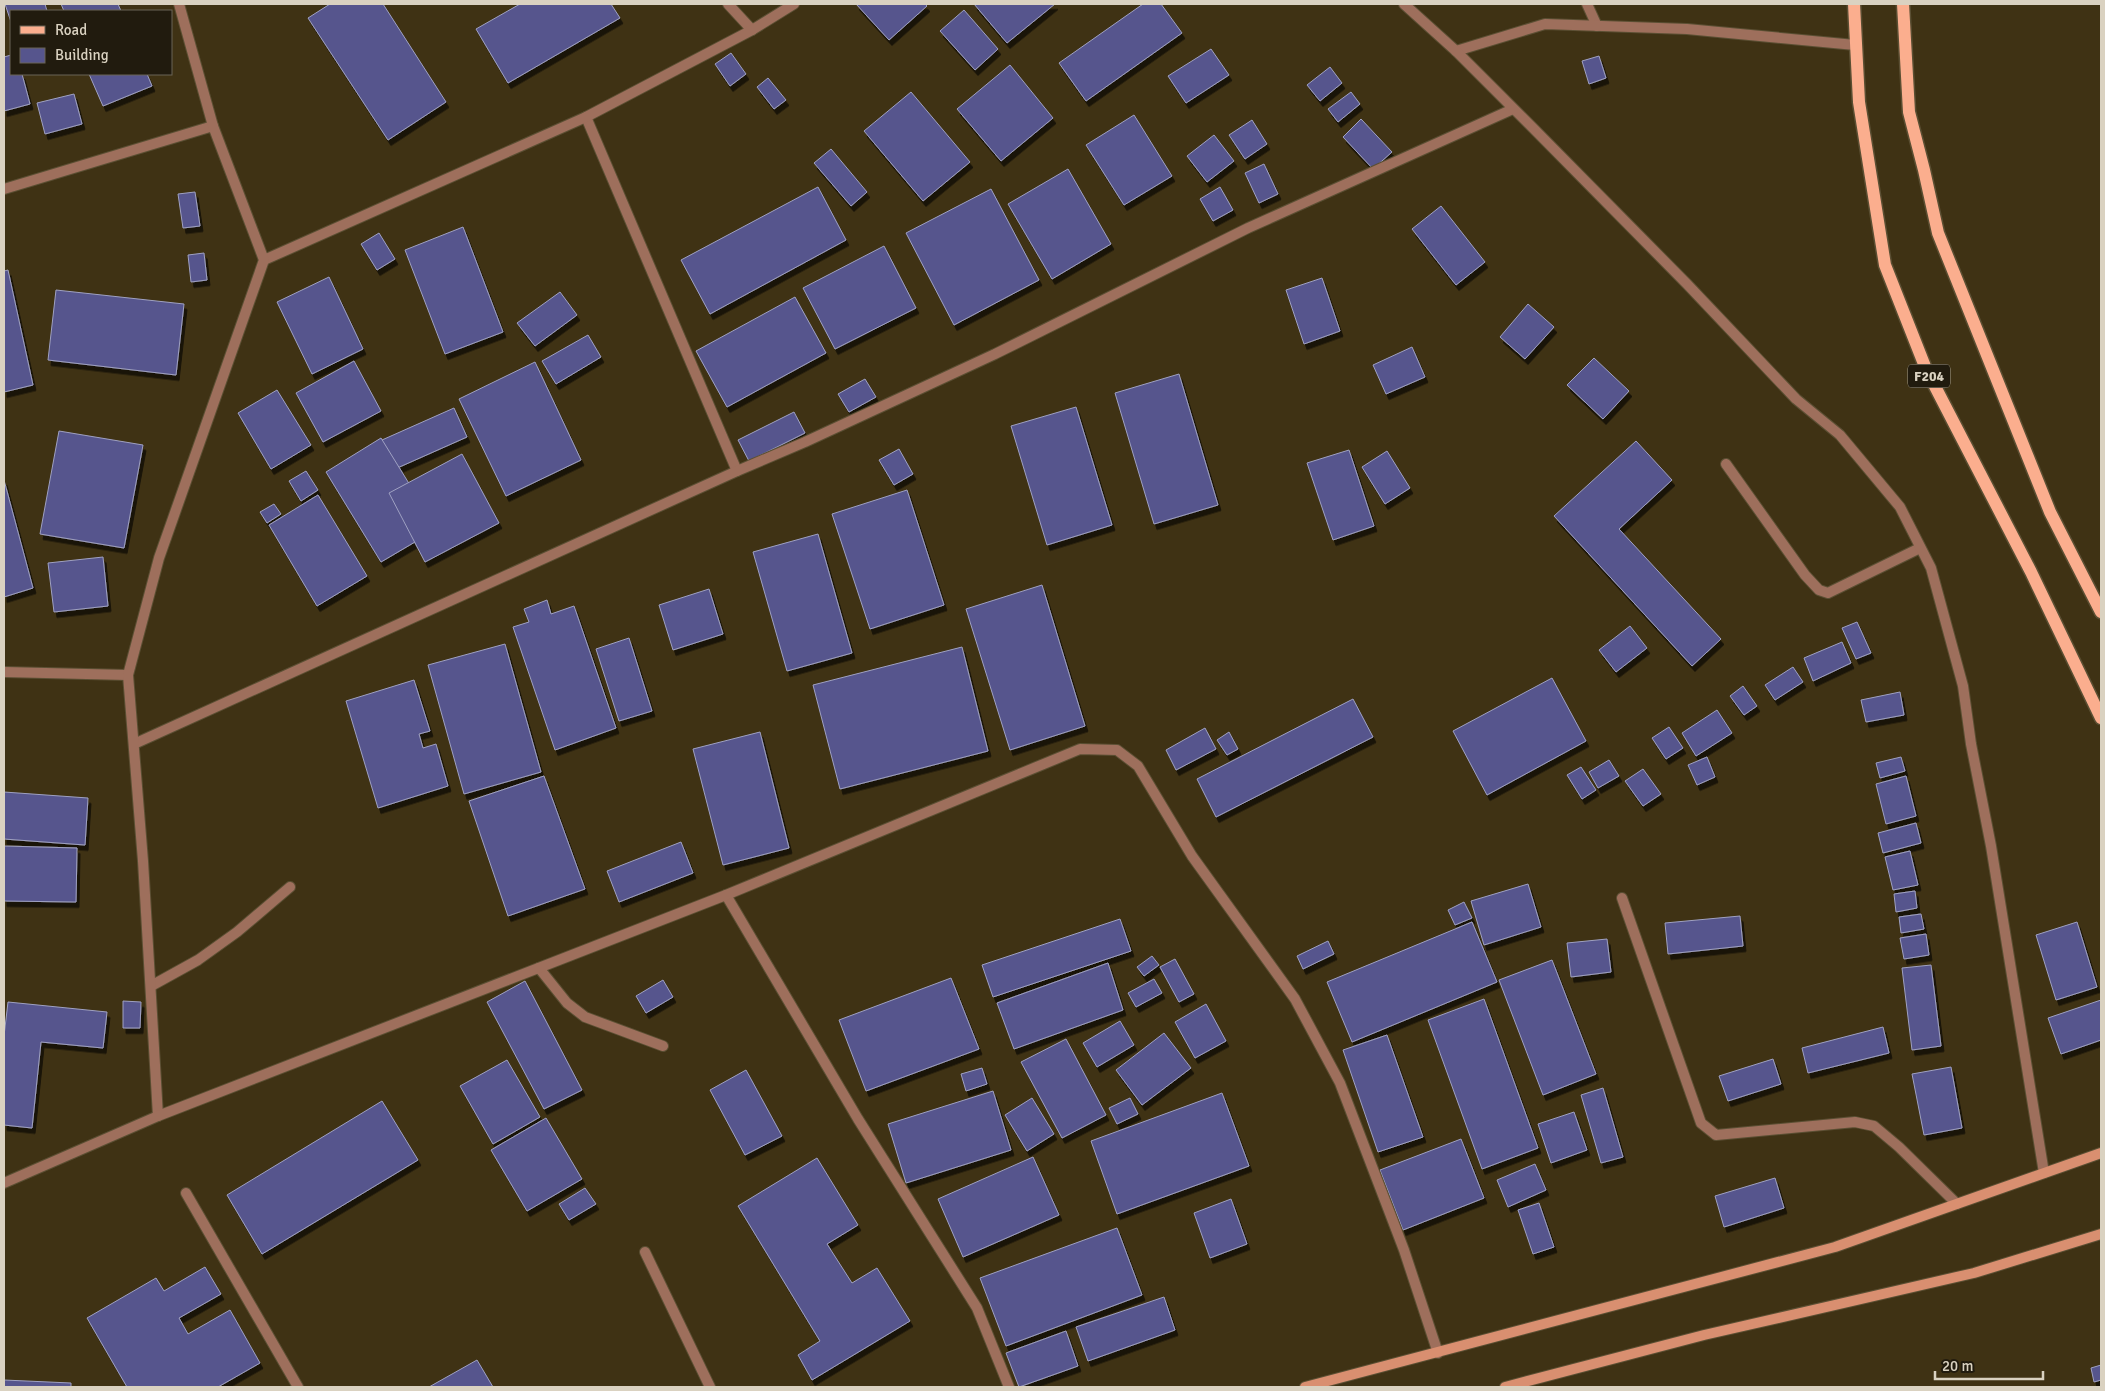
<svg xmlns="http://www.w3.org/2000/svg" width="2105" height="1391" viewBox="0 0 2105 1391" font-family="Signika,sans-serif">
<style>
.building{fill:#56558d;stroke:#9fa1c2;filter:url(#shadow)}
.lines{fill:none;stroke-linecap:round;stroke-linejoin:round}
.service-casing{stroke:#5b4f33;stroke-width:12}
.minor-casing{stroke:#5b4f33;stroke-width:12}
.tertiary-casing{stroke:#5b4f33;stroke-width:12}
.secondary-casing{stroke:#5b4f33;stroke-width:12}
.primary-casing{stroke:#5b4f33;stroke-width:15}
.service{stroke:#9e6f5c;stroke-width:10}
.minor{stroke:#9e6f5c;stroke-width:10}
.tertiary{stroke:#9e6f5c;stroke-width:10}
.secondary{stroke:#d98f70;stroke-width:10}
.primary{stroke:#fbae8e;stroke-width:12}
.labels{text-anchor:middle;stroke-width:5;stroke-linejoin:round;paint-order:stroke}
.shield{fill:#211b0e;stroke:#a29b8b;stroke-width:1}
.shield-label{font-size:14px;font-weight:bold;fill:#dad2c1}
</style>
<defs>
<filter id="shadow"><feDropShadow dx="3" dy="5.5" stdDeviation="0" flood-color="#0009"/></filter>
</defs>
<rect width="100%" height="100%" fill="#3f3214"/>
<g class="building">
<polygon points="5,4 45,4 47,11 11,11 11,22"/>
<polygon points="61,4 118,4 121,11 64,11"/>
<polygon points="330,4 383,4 446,102 388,140 308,18"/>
<polygon points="520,4 611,4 620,18 508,83 476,29"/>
<polygon points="856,4 925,4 927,6 889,40"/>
<polygon points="974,4 1055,4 1007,43"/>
<polygon points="1143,4 1161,4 1182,33 1086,101 1059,63"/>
<polygon points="964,10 998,49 975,70 940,31"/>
<polygon points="1211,49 1229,75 1186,103 1168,76"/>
<polygon points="731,53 746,74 730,86 715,64"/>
<polygon points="11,55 11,74 22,74 30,104 4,111 4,57"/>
<polygon points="1599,56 1606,78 1589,84 1582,61"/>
<polygon points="1010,65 1053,118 1001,161 957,109"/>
<polygon points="1330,67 1342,83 1320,101 1307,85"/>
<polygon points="89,74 147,74 152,86 103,106"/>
<polygon points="768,78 786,100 774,109 757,87"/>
<polygon points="911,92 970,162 923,201 864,131"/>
<polygon points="1351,92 1360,104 1338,122 1328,109"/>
<polygon points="74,94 82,124 45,134 37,103"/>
<polygon points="1134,115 1172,176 1124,205 1086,145"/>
<polygon points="1361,119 1392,152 1373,169 1343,137"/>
<polygon points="1252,120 1267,144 1245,159 1229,135"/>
<polygon points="1214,135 1234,161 1207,182 1187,156"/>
<polygon points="831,149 867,192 851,206 814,163"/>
<polygon points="1264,164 1278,194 1259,203 1245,173"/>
<polygon points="1068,169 1111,244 1052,279 1008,204"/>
<polygon points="818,187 846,240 710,314 681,260"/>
<polygon points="1220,187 1233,210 1213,221 1200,199"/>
<polygon points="991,189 1039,280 954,325 906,233"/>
<polygon points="195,192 200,226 183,228 178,194"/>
<polygon points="1441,206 1485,262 1456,285 1412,229"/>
<polygon points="463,227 503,332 445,354 405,250"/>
<polygon points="379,233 395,259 377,270 361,244"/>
<polygon points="884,246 916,308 835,349 803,288"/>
<polygon points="204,253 207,280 191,282 188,255"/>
<polygon points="8,270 33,385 4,392 4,271"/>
<polygon points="329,277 363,349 312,374 277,302"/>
<polygon points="1322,278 1340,331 1304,344 1286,290"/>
<polygon points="56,290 184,304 176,375 48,360"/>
<polygon points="560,292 577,315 535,346 517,323"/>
<polygon points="795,297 826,353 727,407 696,351"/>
<polygon points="1528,304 1554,327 1525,359 1500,337"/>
<polygon points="588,335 601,357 556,384 542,361"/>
<polygon points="1412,347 1425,377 1386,394 1373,365"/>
<polygon points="1594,358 1629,391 1603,419 1567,385"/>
<polygon points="354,361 381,411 323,442 296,393"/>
<polygon points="535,362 581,460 506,496 459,399"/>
<polygon points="1179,374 1218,505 1154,524 1115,393"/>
<polygon points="865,379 876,397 849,412 838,394"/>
<polygon points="277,390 311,445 271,469 238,413"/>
<polygon points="1076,407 1112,525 1047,545 1011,426"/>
<polygon points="454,408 467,437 386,473 373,444"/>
<polygon points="794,412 805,433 749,461 738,440"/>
<polygon points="59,431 143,445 124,548 40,534"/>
<polygon points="381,438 437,529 381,562 326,472"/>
<polygon points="1636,441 1672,480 1619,529 1721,639 1692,666 1554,516"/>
<polygon points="899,449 913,474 894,485 879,460"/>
<polygon points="1349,450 1374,526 1333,540 1307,463"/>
<polygon points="1387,451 1410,488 1385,504 1362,467"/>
<polygon points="462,454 499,523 425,562 389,493"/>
<polygon points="306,471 318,490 301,501 289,481"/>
<polygon points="4,480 33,588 4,597"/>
<polygon points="907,490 944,605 870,629 832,514"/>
<polygon points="318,495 367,576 317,606 269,525"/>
<polygon points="274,504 281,514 267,523 260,512"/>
<polygon points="818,534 852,653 787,671 753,552"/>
<polygon points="103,557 108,606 54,612 48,563"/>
<polygon points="1042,585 1085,726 1010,750 966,609"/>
<polygon points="709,589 723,634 673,650 659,605"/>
<polygon points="547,600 551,614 574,606 616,728 555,750 513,627 529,622 524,609"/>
<polygon points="1857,622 1871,653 1856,659 1842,628"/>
<polygon points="1630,626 1647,648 1616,672 1599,650"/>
<polygon points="629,638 652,711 619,721 596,649"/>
<polygon points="1842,642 1851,663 1813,681 1804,658"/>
<polygon points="505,644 541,772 464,794 428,665"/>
<polygon points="962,647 988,751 840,789 813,685"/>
<polygon points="1793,667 1803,682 1775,700 1765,685"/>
<polygon points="1552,678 1586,741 1487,795 1453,731"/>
<polygon points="414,680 430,731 419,734 423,748 436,744 448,786 378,808 346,701"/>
<polygon points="1743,686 1757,706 1744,715 1730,696"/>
<polygon points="1900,692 1904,715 1866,722 1861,700"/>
<polygon points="1353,699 1373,737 1216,817 1197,779"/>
<polygon points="1717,710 1732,733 1696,756 1682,733"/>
<polygon points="1669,727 1683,748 1666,759 1652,738"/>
<polygon points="1205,728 1216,749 1176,770 1166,750"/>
<polygon points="760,732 789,848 723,865 693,749"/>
<polygon points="1229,732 1238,749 1227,755 1217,740"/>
<polygon points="1707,757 1715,777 1697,785 1688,765"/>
<polygon points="1901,757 1905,771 1880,778 1876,763"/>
<polygon points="1609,760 1619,776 1598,788 1589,772"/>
<polygon points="1581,767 1596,790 1582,799 1567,775"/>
<polygon points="1643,769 1661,794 1643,806 1625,781"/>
<polygon points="544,776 585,889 508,916 469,801"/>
<polygon points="1906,776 1916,816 1886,824 1876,784"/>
<polygon points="4,792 88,798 85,845 4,839"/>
<polygon points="1916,823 1921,843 1883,853 1878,833"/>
<polygon points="681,842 693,873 619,902 607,871"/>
<polygon points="4,846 77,848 76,902 4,901"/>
<polygon points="1910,851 1918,885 1893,890 1885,857"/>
<polygon points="1528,884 1541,927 1484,945 1471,901"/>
<polygon points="1915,891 1917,908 1896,912 1894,894"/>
<polygon points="1464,902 1472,918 1455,925 1448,910"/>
<polygon points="1921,914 1924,929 1901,933 1899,917"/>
<polygon points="1740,916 1743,946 1668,954 1665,923"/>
<polygon points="1120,919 1131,951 993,997 982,965"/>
<polygon points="1472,922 1497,982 1352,1042 1327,982"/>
<polygon points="2077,922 2097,987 2056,1000 2036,935"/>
<polygon points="1926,934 1929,955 1904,959 1900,938"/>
<polygon points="1607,939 1611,972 1571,977 1567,943"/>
<polygon points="1328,941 1334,954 1303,969 1297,956"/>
<polygon points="1152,956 1159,965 1144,976 1137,967"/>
<polygon points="1175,959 1194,994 1179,1002 1160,967"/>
<polygon points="1552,960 1596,1074 1543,1095 1499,980"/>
<polygon points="1108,963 1123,1010 1014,1049 997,1003"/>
<polygon points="1931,965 1941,1046 1912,1050 1902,968"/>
<polygon points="951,978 979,1049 866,1091 839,1020"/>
<polygon points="1154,979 1162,993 1136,1007 1128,993"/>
<polygon points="663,980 673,997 646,1013 636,996"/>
<polygon points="525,981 582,1090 544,1109 487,1002"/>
<polygon points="1484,999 1538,1148 1482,1169 1428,1020"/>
<polygon points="2101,1000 2101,1040 2061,1054 2048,1018"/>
<polygon points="123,1001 141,1002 140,1028 123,1028"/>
<polygon points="8,1002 107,1012 103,1048 41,1042 32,1128 4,1125 4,1036"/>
<polygon points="1206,1004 1226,1041 1195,1058 1175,1022"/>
<polygon points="1120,1021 1134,1045 1097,1067 1083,1043"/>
<polygon points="1883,1027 1889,1053 1808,1073 1802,1048"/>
<polygon points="1164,1033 1191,1068 1142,1105 1116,1070"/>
<polygon points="1387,1035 1423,1137 1378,1152 1343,1050"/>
<polygon points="1066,1039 1106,1115 1062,1138 1021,1062"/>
<polygon points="1773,1059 1781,1084 1728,1101 1719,1076"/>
<polygon points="507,1060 540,1117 493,1144 460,1086"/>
<polygon points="1951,1067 1962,1128 1924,1135 1912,1074"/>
<polygon points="982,1068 987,1084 966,1091 961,1074"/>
<polygon points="746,1070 782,1136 745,1155 710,1090"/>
<polygon points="1603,1088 1623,1157 1601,1163 1581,1095"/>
<polygon points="993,1091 1011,1150 906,1183 888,1124"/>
<polygon points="1222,1093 1249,1166 1117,1214 1091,1141"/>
<polygon points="1032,1098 1054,1134 1027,1151 1005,1115"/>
<polygon points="1130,1098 1138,1114 1117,1124 1109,1108"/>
<polygon points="382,1101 418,1160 262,1254 227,1195"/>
<polygon points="1574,1112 1587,1150 1551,1163 1538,1124"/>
<polygon points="546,1118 582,1179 527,1211 491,1150"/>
<polygon points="1461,1139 1484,1198 1403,1230 1380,1170"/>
<polygon points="1033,1157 1059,1215 963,1257 938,1199"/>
<polygon points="817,1158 858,1225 827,1244 852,1283 877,1268 910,1321 812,1380 798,1355 820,1341 738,1206"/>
<polygon points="1535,1164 1546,1190 1508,1207 1497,1180"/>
<polygon points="1775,1178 1784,1208 1724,1227 1715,1196"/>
<polygon points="585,1188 596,1204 569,1220 559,1204"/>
<polygon points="1231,1199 1247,1244 1210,1258 1194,1213"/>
<polygon points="1539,1203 1554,1247 1533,1254 1518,1210"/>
<polygon points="1117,1228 1142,1295 1006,1346 980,1278"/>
<polygon points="205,1267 221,1294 179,1318 188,1334 230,1310 260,1363 218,1387 127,1387 87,1318 156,1278 164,1291"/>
<polygon points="1164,1297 1175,1330 1088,1361 1076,1327"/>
<polygon points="1066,1331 1078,1366 1019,1387 1006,1353"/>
<polygon points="477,1360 493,1387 429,1387"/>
<polygon points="2101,1365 2101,1380 2094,1382 2091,1368"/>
<polygon points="4,1380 71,1383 71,1387 4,1387"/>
</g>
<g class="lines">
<g class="service-casing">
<g id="service">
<polyline points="1587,4 1597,26"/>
<polyline points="1456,51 1545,24 1687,29 1855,45"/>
<polyline points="1726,464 1805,575 1819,590 1828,593 1920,548"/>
<polyline points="1622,898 1701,1123 1716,1135 1855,1122 1874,1126 1899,1147 1957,1204"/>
<polyline points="539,968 567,1003 585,1017 663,1046"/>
<polyline points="151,986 198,960 237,932 290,887"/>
<polyline points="186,1193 298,1387"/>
<polyline points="645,1252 710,1387"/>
</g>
</g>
<g class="minor-casing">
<g id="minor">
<polyline points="728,4 752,30"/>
<polyline points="586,117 737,471"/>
<polyline points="4,189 213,126"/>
<polyline points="264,260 586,117 752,30 794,4"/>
<polyline points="4,672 128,675"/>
<polyline points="134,744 737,471 805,442 995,354 1248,228 1513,109"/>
<polyline points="726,895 858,1119 977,1308 1009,1387"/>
<polyline points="158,1116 143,861 128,675 159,558 264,260 213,126 179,4"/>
<polyline points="4,1183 158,1116 726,895 1080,749 1117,750 1138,766 1192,856 1295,999 1340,1083 1404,1250 1438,1353"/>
</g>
</g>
<g class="tertiary-casing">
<polyline id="tertiary" points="1404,4 1456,51 1533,128 1687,284 1796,399 1840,435 1900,507 1931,568 1963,686 1971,744 1991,846 2044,1173"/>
</g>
<g class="secondary-casing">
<g id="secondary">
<polyline points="1305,1387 1835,1247 2101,1153"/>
<polyline points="1505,1387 1704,1335 1974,1273 2101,1234"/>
</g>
</g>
<g class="primary-casing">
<g id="primary">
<polyline points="1854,4 1859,102 1885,265 1926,369 2031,572 2101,718"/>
<polyline points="1903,4 1909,112 1924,170 1938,233 2050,512 2101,612"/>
</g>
</g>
<use href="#service" class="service"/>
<use href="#minor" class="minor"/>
<use href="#tertiary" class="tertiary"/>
<use href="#secondary" class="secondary"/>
<use href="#primary" class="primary"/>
</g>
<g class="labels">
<rect class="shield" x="1908" y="364.5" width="42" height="23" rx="4"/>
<g class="shield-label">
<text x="1929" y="381">F204</text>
</g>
</g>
<rect width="2105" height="1391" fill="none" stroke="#dad2c1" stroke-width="10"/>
<rect x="10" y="10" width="162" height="65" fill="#211b0e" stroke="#6b6456"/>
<rect x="20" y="26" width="25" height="8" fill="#fbae8e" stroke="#6b6456"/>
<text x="55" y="35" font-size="15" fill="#dad2c1">Road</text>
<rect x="20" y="48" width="25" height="15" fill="#56558d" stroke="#6b6456"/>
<text x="55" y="60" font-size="15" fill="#dad2c1">Building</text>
<path d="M1935 1371v8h108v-8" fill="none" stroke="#dad2c1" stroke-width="2.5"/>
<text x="1942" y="1371" font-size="15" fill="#dad2c1" stroke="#211b0e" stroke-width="4" paint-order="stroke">20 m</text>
</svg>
